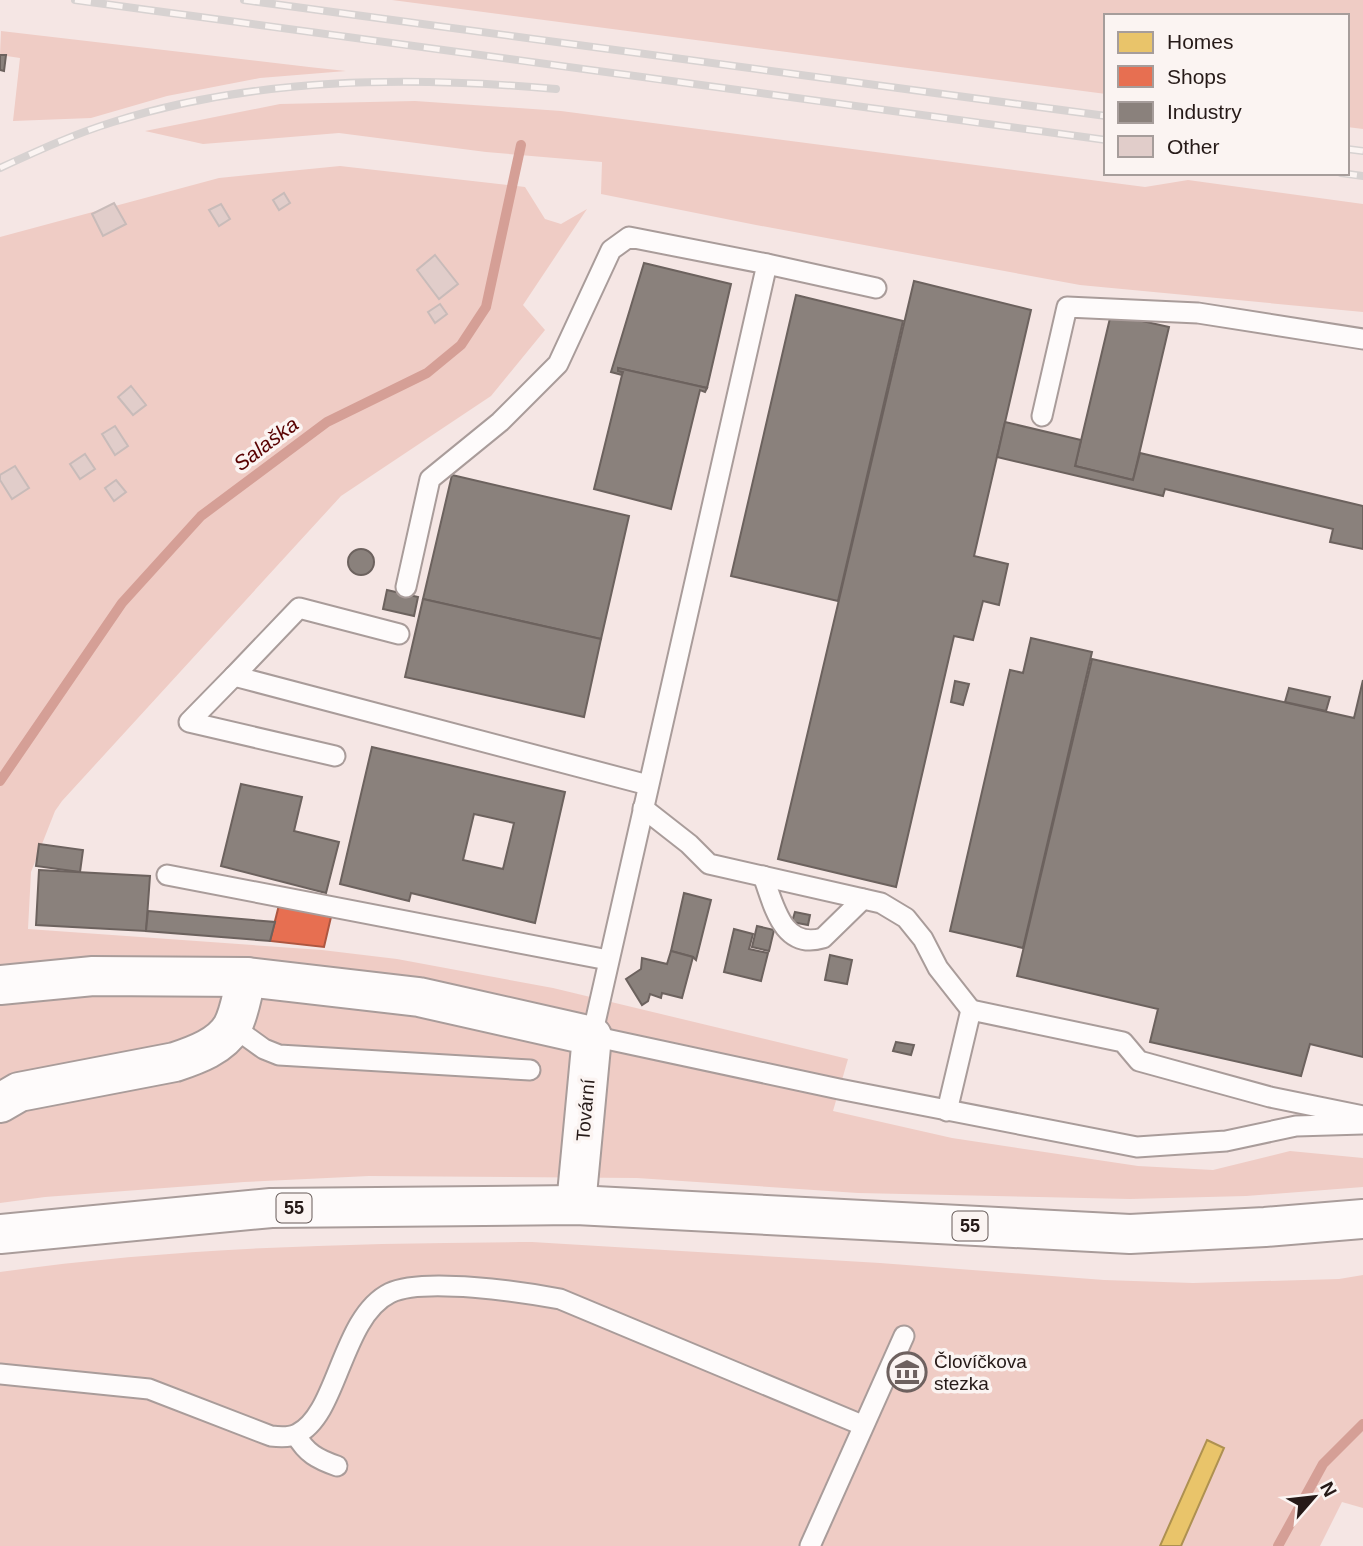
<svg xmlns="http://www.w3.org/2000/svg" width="1363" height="1546" viewBox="0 0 1363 1546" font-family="Helvetica,sans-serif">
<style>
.green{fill:#efccc5}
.homes{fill:#e9c46a;stroke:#ae9151;stroke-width:2}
.shops{fill:#e76f51;stroke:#ad5640;stroke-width:2}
.industry{fill:#8a817c;stroke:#6c625e;stroke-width:2;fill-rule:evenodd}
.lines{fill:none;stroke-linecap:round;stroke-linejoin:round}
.stream{stroke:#d59f96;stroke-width:10}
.building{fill:#e1cdca;stroke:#c8bbb9;stroke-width:2}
.service-casing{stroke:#a99c9a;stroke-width:23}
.minor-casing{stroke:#a99c9a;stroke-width:42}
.primary-casing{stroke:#a99c9a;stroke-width:42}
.service{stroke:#fefbfb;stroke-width:19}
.minor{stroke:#fefbfb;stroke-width:38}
.primary{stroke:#fefbfb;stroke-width:38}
.rail-casing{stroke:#d7d2d1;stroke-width:8}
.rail{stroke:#fbf4f2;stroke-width:5;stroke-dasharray:16;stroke-linecap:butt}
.labels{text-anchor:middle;stroke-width:7;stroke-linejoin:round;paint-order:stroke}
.shield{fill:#fbf4f2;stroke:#665b59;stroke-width:2}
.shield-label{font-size:18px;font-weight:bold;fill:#261a18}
.street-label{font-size:19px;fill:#261a18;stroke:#fbf4f2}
.poi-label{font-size:19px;fill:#261a18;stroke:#fbf4f2;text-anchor:start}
.water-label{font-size:21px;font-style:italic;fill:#580000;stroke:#fbf4f2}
</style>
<rect width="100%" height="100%" fill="#f5e6e4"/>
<g class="green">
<polygon points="392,0 1363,0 1363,129 1347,127 1347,16 1106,16 1106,94"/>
<polygon points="1,31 309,67 346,71 260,78 167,96 91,118 13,121 20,58 0,55"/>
<polygon points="415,101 561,111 1145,187 1188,180 1363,204 1363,312 1080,285 756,225 601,194 602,162 486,152 339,133 203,144 145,131 280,104"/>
<polygon points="340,166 525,187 545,219 561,224 587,209 523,305 545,330 491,396 341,496 62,801 55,811 31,872 28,929 322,950 397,959 553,988 848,1059 833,1111 952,1138 1138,1166 1213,1170 1290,1151 1363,1158 1363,1187 1246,1196 1130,1199 858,1193 637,1178 369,1176 244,1182 45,1197 0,1203 0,237 219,178"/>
<path d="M532,1242L880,1263L1104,1280L1193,1283L1339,1279L1363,1275V1508L1342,1502L1320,1546H0V1272C177,1247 354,1243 532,1242Z"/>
</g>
<polygon class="homes" points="1207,1440 1224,1448 1181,1546 1160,1546"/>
<polygon class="shops" points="279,905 331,917 324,947 270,941"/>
<g class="industry">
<polygon points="0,55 6,55 4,71 0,70"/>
<polygon points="644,263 731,284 707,388 618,368 618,371 623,372 622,375 611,372"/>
<polygon points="914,281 1031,310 974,556 1008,564 999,605 983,601 973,640 954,636 896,887 778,859"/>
<polygon points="796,295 903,321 838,601 731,576"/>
<polygon points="1111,314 1169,327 1133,480 1075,466"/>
<polygon points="618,368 707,388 705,392 700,390 671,509 594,489 622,375 623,372 618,371"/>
<polygon points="1005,422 1081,440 1075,466 1133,480 1140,453 1363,506 1363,549 1330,542 1333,529 1165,489 1163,496 997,457"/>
<polygon points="452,475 629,516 601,639 423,599"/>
<circle cx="361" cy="562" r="13"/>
<polygon points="387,590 418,597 414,616 383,609"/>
<polygon points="423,599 601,639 584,717 405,677"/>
<polygon points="1031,638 1092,652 1023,948 950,931 1010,670 1023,673"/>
<polygon points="1092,659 1354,718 1363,680 1363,1057 1310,1044 1301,1076 1150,1042 1158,1009 1017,976"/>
<polygon points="955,681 969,684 963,705 951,702"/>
<polygon points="1289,688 1330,697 1326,711 1285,702"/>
<path d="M372,747L565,792L535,923L411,893L409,901L340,884ZM474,814L514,823L503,869L463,860Z"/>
<polygon points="241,784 302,797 294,831 339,842 326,893 221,866"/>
<polygon points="39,844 83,850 80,872 36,866"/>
<polygon points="39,870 150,876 146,931 36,925"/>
<polygon points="684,893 711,900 696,960 693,957 671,951"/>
<polygon points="148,911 275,922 270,941 146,931"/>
<polygon points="795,912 810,915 808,925 792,922"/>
<polygon points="757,926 774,930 769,951 752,947"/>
<polygon points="734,929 753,934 749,949 768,953 761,981 724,972"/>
<polygon points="671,951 693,957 682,998 662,993 661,998 650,994 648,1001 642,1005 626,979 641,969 642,958 667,964"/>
<polygon points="830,955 852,960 847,984 825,980"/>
<polygon points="896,1042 914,1045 911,1055 893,1051"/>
</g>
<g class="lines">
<g class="stream">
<polyline points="0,781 122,603 201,516 327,422 427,373 461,345 486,307 521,145"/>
<polyline points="1278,1546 1323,1464 1363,1424"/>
</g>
</g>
<g class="building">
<polygon points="284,193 290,203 279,210 273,200"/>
<polygon points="114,203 126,224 103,236 92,214"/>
<polygon points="221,204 230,219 219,226 209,210"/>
<polygon points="435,255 458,284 439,299 417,270"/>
<polygon points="440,304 447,314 435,323 428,312"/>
<polygon points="131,386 146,405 133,415 118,397"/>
<polygon points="115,426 128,446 115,455 102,434"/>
<polygon points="85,454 95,469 80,479 70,464"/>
<polygon points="15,466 29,488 12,499 0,480 0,475"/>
<polygon points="116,480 126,492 114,501 105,488"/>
</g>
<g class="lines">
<g class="service-casing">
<g id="service">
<polyline points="767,264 876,288"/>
<polyline points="1042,416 1067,307 1198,313 1363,339"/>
<polyline points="406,587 430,479 500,422 558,364 611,250 629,237 767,264 592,1036 839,1089 1137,1147 1226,1141 1296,1126 1363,1124"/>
<polyline points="399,634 299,608 234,676 648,785"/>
<polyline points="234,676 189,722 335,756"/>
<polyline points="643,808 689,844 709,864 881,903 906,918 923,939 938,968 971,1010"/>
<polyline points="167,875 608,960"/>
<path d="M763,876C774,905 782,950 823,938L863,899"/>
<polyline points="232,1026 264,1049 279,1055 530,1070"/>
<polyline points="947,1111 971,1010 1123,1042 1139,1061 1270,1097 1363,1116"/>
<path d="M0,1374L149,1389L271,1436C279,1437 289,1438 297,1434C338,1415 341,1317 390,1293C423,1277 523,1292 560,1299L862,1425"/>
<path d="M296,1435C306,1453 317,1459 337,1466"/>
<polyline points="810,1546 904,1336"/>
</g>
</g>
<g class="minor-casing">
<g id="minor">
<polyline points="0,985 93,976 247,977 419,997 592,1036 576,1205"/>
<path d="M0,1103L19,1092L175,1062C196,1055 221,1046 232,1027C240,1013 242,992 247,977"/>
</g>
</g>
<g class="primary-casing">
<polyline id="primary" points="0,1234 271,1208 576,1205 1130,1234 1265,1227 1363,1219"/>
</g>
<use href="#service" class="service"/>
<use href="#minor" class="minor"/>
<use href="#primary" class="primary"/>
<g class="rail-casing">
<g id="rail">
<polyline points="75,0 1106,140"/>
<polyline points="244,0 1106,116"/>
<polyline points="1347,149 1363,151"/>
<path d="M0,168C37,151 74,134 113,122C256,77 408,76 556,89"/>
<polyline points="1341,173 1363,176"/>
</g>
</g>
<use href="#rail" class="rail"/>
</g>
<defs>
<g id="museum-ring" transform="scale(2.0125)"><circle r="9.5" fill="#fbf4f2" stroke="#6e615f" stroke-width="1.5"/><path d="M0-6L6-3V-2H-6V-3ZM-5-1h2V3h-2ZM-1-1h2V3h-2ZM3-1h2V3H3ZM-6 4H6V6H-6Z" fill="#6e615f"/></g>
</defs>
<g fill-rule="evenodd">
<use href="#museum-ring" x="907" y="1372"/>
</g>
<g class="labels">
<g class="shield">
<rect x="276.5" y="1193.5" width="35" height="29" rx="5"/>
<rect x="952.5" y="1211.5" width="35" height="29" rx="5"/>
</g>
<g class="shield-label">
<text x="294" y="1214">55</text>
<text x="970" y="1232">55</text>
</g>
<g class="street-label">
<text transform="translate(585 1110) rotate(-85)" y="7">Tovární</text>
</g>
<g class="poi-label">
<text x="934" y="1368">Človíčkova<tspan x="934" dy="22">stezka</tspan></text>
</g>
<g class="water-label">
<text transform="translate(266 444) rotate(-37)" y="7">Salaška</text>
</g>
</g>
<rect x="1104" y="14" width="245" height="161" fill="#fbf4f2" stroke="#a69d9b" stroke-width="2"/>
<rect x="1118" y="32" width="35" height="21" fill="#e9c46a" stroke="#a69d9b" stroke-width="2"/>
<text x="1167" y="49" font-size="21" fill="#261a18">Homes</text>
<rect x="1118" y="66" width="35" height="21" fill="#e76f51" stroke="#a69d9b" stroke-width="2"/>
<text x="1167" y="84" font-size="21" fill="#261a18">Shops</text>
<rect x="1118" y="102" width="35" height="21" fill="#8a817c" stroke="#a69d9b" stroke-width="2"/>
<text x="1167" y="119" font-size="21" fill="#261a18">Industry</text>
<rect x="1118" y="136" width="35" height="21" fill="#e1cdca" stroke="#a69d9b" stroke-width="2"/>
<text x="1167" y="154" font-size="21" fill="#261a18">Other</text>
<g transform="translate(1314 1497) rotate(62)" stroke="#fbf4f2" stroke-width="5" paint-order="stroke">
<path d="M0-5L12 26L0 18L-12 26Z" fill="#261a18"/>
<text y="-10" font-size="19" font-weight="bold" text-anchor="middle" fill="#261a18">N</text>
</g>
</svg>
